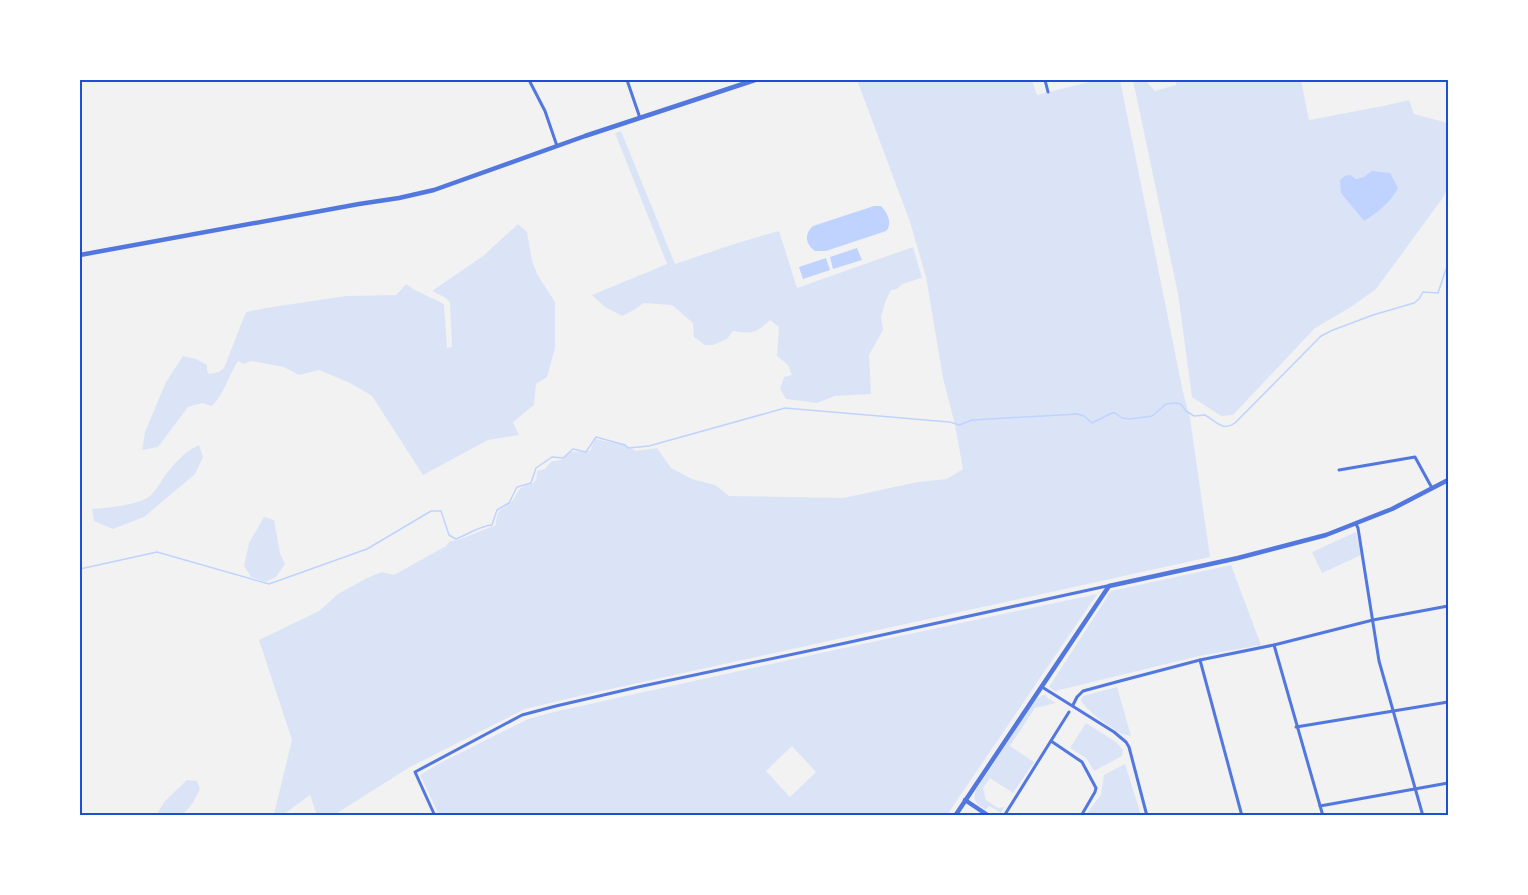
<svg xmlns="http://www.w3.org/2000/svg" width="1528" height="895" viewBox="0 0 1528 895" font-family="'Asap Condensed',sans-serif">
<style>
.green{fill:#dbe4f7;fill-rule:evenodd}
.water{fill:#bfd3fe}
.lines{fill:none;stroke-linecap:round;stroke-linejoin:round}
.stream{stroke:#bfd3fe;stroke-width:1.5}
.minor{stroke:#5277de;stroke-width:3}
.tertiary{stroke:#5277de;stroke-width:4.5}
.neatline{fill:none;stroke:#1d4ed8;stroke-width:2}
</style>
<rect width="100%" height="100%" fill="#f2f2f2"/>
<g class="green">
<path d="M857,80H1032L1037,95L1097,80H1120L1183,392L1190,418L1210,557L579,696L525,709L410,767L334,815H317L310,795L283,815H275L274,814L292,740L259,640L319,611L338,594L367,578L382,572L394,575L446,546L450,541L458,540L496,525C496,509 501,511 511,502C515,499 516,493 519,490C528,481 537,489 537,471L545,469L552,461C561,461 564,459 569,452L590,451L595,439L625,445L636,451L657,448L671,468L692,479L715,485L729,496L843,498L918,482L947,479L963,469L955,425L943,378L926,277L910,222Z"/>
<path d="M1133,80H1145L1155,91L1176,85V80H1301L1309,120L1383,106L1409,100L1414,114L1448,123V187L1442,199L1376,289L1351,307L1315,328L1233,415L1221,416L1192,397L1178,294ZM1364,177V221L1341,192L1356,179Z"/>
<path d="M621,131L675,264L737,243L779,231L797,288L913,247L922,278L902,284L897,289L891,290L886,300L881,317L883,330L869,355L871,394L835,396L817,403L786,399L780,389L784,377L792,375L788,365L777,356L779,327L770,320C754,334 754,334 733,331L727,339L713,345H705L694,337L693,323L672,305L644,303L634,310L622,316L605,307L592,295L667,264L615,133Z"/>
<path d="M518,224L527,232L532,261L537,274L555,302V348L547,377L536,384L534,405L513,422L519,435L488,440L423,475L372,396L350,383L319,370L299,375L284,367L251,361L244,364L238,361C228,376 225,393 212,406L202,403L188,407L158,447L142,450L145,432L166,382L183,356L196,359L207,365V370L209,374L219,372L224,368L246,312L266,308L346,296L396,295L406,284L413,289L444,304L447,348L452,347L450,303L446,298L432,291L483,256Z"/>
<path d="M199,445L203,457L195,474L144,517L113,529L94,521L92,509C107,508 141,505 151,495C155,491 159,485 162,480C173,465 182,453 199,445Z"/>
<polygon points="264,517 274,520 280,553 285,564 276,577 265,582 251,577 244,566 249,543"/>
<polygon points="1356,532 1361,555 1322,573 1312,552"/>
<polygon points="1231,565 1261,645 1199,656 1055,691 1049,687 1111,591"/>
<path d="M1097,594L947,815H439L420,775L440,763L528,719L558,711L830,651ZM792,746L816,772L790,797L766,771Z"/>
<path d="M1117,687L1131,736C1127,735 1125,735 1122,734C1112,729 1084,709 1081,700L1083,696Z"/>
<path d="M1043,695H1047L1046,697L1056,703L1035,708L1010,746L1034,762L1013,793L990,778L983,788L986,800L998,808L1004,807L1001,813L989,806L986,810C977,803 972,802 976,790L1035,700Z"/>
<polygon points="1086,723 1116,742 1123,750 1122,756 1094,771 1087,759 1070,748"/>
<polygon points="1125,764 1141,815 1086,815 1101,794 1104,775"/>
<path d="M187,780L197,781L200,789C195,799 189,813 177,816C173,817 167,815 162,815L158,812L165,801Z"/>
</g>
<g class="water">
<path d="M1372,171L1390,173L1398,188C1390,203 1378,212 1364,221L1341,193L1340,180L1345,176L1350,175L1356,179L1364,177Z"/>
<path d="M874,206H881C887,212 893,224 886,231L826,251H815C805,244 804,234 813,226Z"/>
<polygon points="857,248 862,260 833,269 830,257"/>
<polygon points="826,258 830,270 803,279 799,267"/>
</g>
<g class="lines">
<g class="stream">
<path d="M950,422L959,425L972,420L1077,414L1084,416L1092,423L1112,413H1115L1122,418L1130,419L1152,416L1166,404L1176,403L1181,404L1186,411L1194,416L1205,415C1216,421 1222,432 1235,423L1321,336L1333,330L1373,315L1414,303L1419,299L1423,292L1438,293L1446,269L1448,267"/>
<path d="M80,569L157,552L269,584L367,549L431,511H441L449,535L456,539C468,534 480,526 492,525L497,510L509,503L517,487L531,483L536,468L552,457L563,458L573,449L586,452L596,437L625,445L628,448L649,446L785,408L949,422"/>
</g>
<g class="minor">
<polyline points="529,80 545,111 557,146"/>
<polyline points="627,80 640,118"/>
<polyline points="1045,80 1048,92"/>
<polyline points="1339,470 1415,457 1432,488"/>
<polyline points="1356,524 1358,528 1379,661 1423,816"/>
<polyline points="1274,645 1323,816"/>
<polyline points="1200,660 1242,816"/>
<polyline points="1042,687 1114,732 1126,742 1129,747 1147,816"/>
<polyline points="1073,705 1077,697 1083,691 1120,681 1200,660 1274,645 1373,620 1448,606"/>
<polyline points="1296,727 1448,702"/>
<polyline points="1051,741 1082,762 1096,788 1095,792 1081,816"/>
<polyline points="1320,806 1448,783"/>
<polyline points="435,816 415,772 522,715 556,706 638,687 841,644 1107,586"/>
<polyline points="1004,816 1069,712"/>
</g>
<g class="tertiary">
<polyline points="80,255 359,204 399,198 434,190 585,136 755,80"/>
<polyline points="965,800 989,816"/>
<polyline points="955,816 1109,586 1238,558 1326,535 1392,509 1448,480"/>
</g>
</g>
<rect width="1528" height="895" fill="none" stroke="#ffffff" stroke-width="162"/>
<rect x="81" y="81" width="1366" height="733" class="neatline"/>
</svg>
